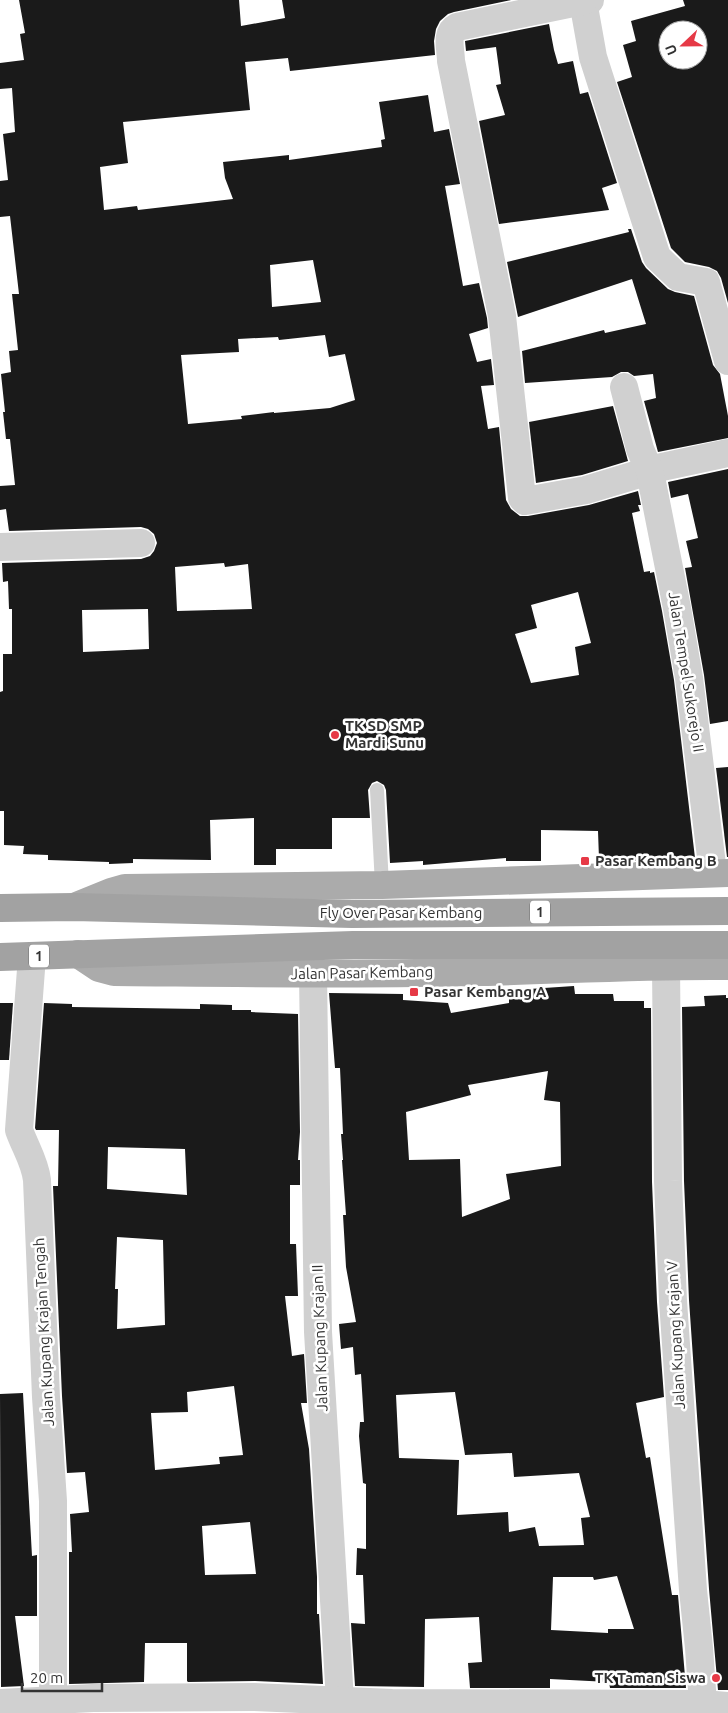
<svg xmlns="http://www.w3.org/2000/svg" width="728" height="1713" viewBox="0 0 728 1713" font-family="Ubuntu,sans-serif">
<style>
.building{fill:#1a1a1a;fill-rule:evenodd}
.lines{fill:none;stroke-linecap:round;stroke-linejoin:round}
.service{stroke:#d0d0d0;stroke-width:14}
.minor{stroke:#d0d0d0;stroke-width:28}
.primary{stroke:#ababab;stroke-width:28}
.trunk{stroke:#a2a2a2;stroke-width:28}
.poi-dot{fill:#e63946;stroke:#fff;stroke-width:2}
.labels{text-anchor:middle;stroke-width:5;stroke-linejoin:round;paint-order:stroke}
.shield{fill:#fff;stroke:#707070;stroke-width:1}
.shield-label{font-size:14px;font-weight:bold;fill:#333}
.street-label{font-size:15px;fill:#333;stroke:#fff}
.poi-label{font-size:15px;font-weight:bold;fill:#333;stroke:#fff;text-anchor:start}
</style>
<rect width="100%" height="100%" fill="#fff"/>
<g class="building">
<path d="M19,0H239L241,26L285,18L282,0H511L454,12L448,14L440,21L436,29L434,41L435,55L290,71L288,58L245,62L250,110L123,122L128,163L100,167L104,210L137,206L138,210L233,199L225,178L223,162L289,155V160L382,147L381,140L385,139L379,102L428,95L434,132L449,129L460,184L445,186L463,286L479,283L487,318L488,328L469,334L477,362L491,359L494,385L481,386L488,429L499,427L506,500L511,509L520,516H528L589,505L638,491L641,505H638L640,511L632,513L644,572L650,571V573L654,572L662,611L674,680L695,858L630,861V858L599,859L598,831L541,830V861H506V858L423,865V861L390,863L386,790L384,785L377,781L372,783L368,790L370,818H332V849H276V865H254V818L210,820L211,860L133,859V863L109,864V862L48,860V855L23,854L24,846L4,845V811H0V692L3,691V654H12V609H9L8,581L3,582L2,563L141,559L150,556L154,551L157,543L154,534L148,529L141,527L9,531L6,509L0,510V486L15,485L10,439H6L3,412H5L1,374L11,372L9,351L18,350L12,294H19L10,216L0,217V181L8,180L3,134L15,132L12,88L0,89V63L24,60L20,34L25,33ZM313,260L321,302L272,307L270,265ZM325,335L329,357L345,354L355,400L330,408L274,413V412L241,416L242,419L188,424L181,355L239,352L238,339L278,337L279,340ZM224,563L225,567L248,564L252,609L177,611L175,567ZM578,592L591,643L575,647L579,675L531,683L515,634L537,628L531,605ZM148,609L149,649L83,652L82,610Z"/>
<path d="M683,0H728V303L721,278L717,271L709,267L685,262L671,248L617,82L632,77L623,45L636,41L631,21L685,6ZM668,30H698V60H668Z"/>
<polygon points="549,24 554,50 558,64 573,61 580,94 588,92 617,183 602,188 609,210 499,224 479,121 505,115 496,85 501,84 496,47 466,51 465,41"/>
<polygon points="628,229 631,229 642,262 646,268 668,289 675,292 694,296 713,365 720,374 728,416 728,438 658,452 644,401 656,398 653,374 634,376 628,372 621,372 612,377 525,383 522,351 604,330 605,333 646,324 632,279 518,317 507,262 629,232"/>
<polygon points="613,406 628,461 582,475 536,483 529,422"/>
<polygon points="728,469 728,721 710,724 704,675 685,568 692,567 686,541 698,538 688,494 671,498 668,482"/>
<polygon points="728,767 728,857 727,857 716,768"/>
<path d="M574,986L575,994H613L614,1001H644V1008H651L652,1182L657,1302L664,1397L636,1403L646,1458L650,1457L672,1595H678L686,1688H610L609,1682L550,1679V1688H470L468,1663L482,1662L479,1617L425,1619L424,1687L355,1686L351,1623L365,1624L363,1575H356L357,1548L366,1549V1484L363,1483L359,1436L360,1422H364L361,1374L355,1375L353,1347L341,1349L339,1324L356,1322L346,1267L343,1215H346L342,1160H343L341,1134H343L340,1068H335L329,993L403,994V1000L448,1003L451,1013L509,1003V988L529,989ZM548,1071L544,1100L560,1102L561,1166L506,1174L510,1199L462,1217L460,1159L409,1160L406,1112L471,1095L468,1085ZM455,1392L465,1455L512,1453L514,1477L579,1473L590,1517L581,1518L584,1545L539,1546L535,1527L509,1532L508,1512L457,1515L459,1460L399,1458L396,1395ZM617,1576L634,1629H608V1633L551,1630L553,1577H593L594,1580Z"/>
<polygon points="726,995 726,998 728,998 728,1690 718,1690 709,1589 689,1300 684,1181 682,1007 705,1006 704,996"/>
<polygon points="0,1003 13,1003 9,1060 0,1060"/>
<path d="M44,1003L72,1004V1007L200,1009V1004L232,1005V1010H251V1012L298,1014L300,1132L298,1160H300V1185H290V1244H296L298,1296H285L292,1356L304,1354L307,1403H301L309,1449L317,1577V1614H319L323,1684L255,1681L188,1682L187,1681V1643H145L144,1682L69,1684V1552H72L70,1514L89,1512L85,1472L67,1473L62,1396L53,1186H58L59,1130H36L35,1128ZM108,1147L185,1149L187,1195L107,1189ZM117,1237L163,1240L165,1325L117,1329L118,1289H115ZM234,1386L243,1455L219,1457L220,1464L155,1470L151,1413L188,1412L187,1392ZM250,1522L256,1574L205,1575L202,1526Z"/>
<polygon points="23,1393 32,1556 37,1555 37,1616 15,1616 24,1686 1,1687 0,1394"/>
</g>
<g class="lines">
<polyline class="service" points="377,790 382,885"/>
<g class="minor">
<polyline points="590,0 583,1 593,57 657,257 678,277 706,282 728,361"/>
<path d="M583,1L457,27C445,33 451,50 451,61L502,316L522,498L525,501L586,490L662,467L728,453"/>
<polyline points="624,387 640,449 650,472 677,608 689,678 713,873"/>
<polyline points="0,547 141,543"/>
<path d="M32,956L19,1130C25,1147 35,1162 37,1180L46,1397L53,1501V1713"/>
<polyline points="666,965 668,1181 673,1301 693,1590 699,1648 703,1704"/>
<polyline points="313,974 318,1332 340,1701 342,1713"/>
<polyline points="0,1703 93,1698 254,1697 392,1703 703,1704 728,1706"/>
</g>
<g class="primary">
<polyline points="74,907 111,892 125,888 382,885 728,873"/>
<path d="M78,954L99,968L114,972C237,973 359,975 482,972C564,970 646,965 728,966"/>
</g>
<g class="trunk">
<polyline points="0,908 74,907 352,914 728,911"/>
<polyline points="0,957 353,945 728,945"/>
</g>
</g>
<g class="poi-dot">
<circle cx="335" cy="735" r="5"/>
<rect x="580" y="856" width="10" height="10" rx="2.5"/>
<rect x="409" y="987" width="10" height="10" rx="2.5"/>
<circle cx="716" cy="1678" r="5"/>
</g>
<g class="labels">
<g class="shield">
<rect x="530" y="900.5" width="20" height="23" rx="4"/>
<rect x="29" y="944.5" width="20" height="23" rx="4"/>
</g>
<g class="shield-label">
<text x="540" y="917">1</text>
<text x="39" y="961">1</text>
</g>
<g class="street-label">
<text transform="translate(686 672) rotate(81)" y="5">Jalan Tempel Sukorejo II</text>
<text x="401" y="918">Fly Over Pasar Kembang</text>
<text transform="translate(362 973) rotate(-1)" y="5">Jalan Pasar Kembang</text>
<text transform="translate(44 1332) rotate(-93)" y="5">Jalan Kupang Krajan Tengah</text>
<text transform="translate(676 1335) rotate(-93)" y="5">Jalan Kupang Krajan V</text>
<text transform="translate(320 1338) rotate(-92)" y="5">Jalan Kupang Krajan II</text>
</g>
<g class="poi-label">
<text x="345" y="731">TK SD SMP<tspan x="345" dy="17">Mardi Sunu</tspan></text>
<text x="595" y="866">Pasar Kembang B</text>
<text x="424" y="997">Pasar Kembang A</text>
<text x="706" y="1683" text-anchor="end">TK Taman Siswa</text>
</g>
</g>
<g transform="translate(683 45) rotate(248)"><circle r="24" fill="#ffffff" stroke="#adadad"/>
<path d="M0-4L9 19L0 12L-9 19Z" fill="#e63946"/>
<text y="-8" font-size="14" font-weight="bold" text-anchor="middle" fill="#333333">U</text>
</g>
<path d="M22 1683v8h80v-8" fill="none" stroke="#333333" stroke-width="2.5"/>
<text x="30" y="1683" font-size="15" fill="#333333" stroke="#ffffff" stroke-width="4" paint-order="stroke">20 m</text>
</svg>
